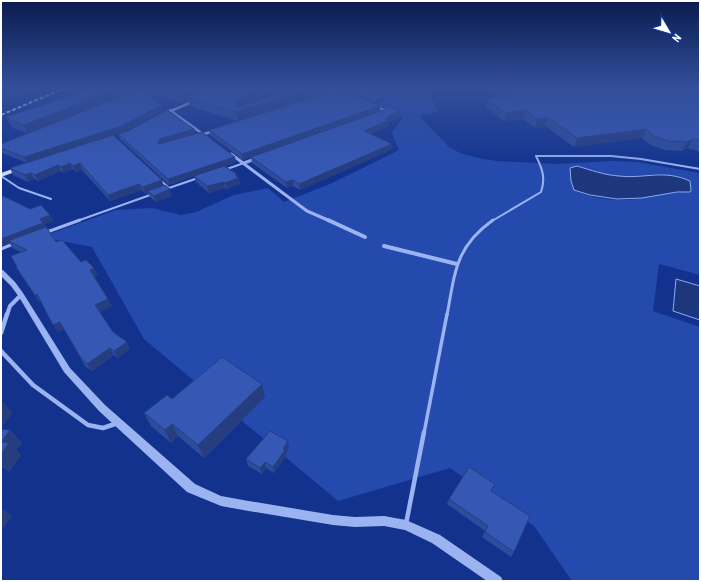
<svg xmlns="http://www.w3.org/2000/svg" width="701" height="582" viewBox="0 0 701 582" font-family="'Roboto Condensed',sans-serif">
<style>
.green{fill:#244aad;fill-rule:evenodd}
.water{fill:#1e367b;stroke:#8dabf5}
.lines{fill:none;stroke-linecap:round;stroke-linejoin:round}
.service-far3{stroke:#9cb3f1;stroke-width:2}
.service-far2{stroke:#9cb3f1;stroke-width:3}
.service-far1{stroke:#9cb3f1;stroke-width:3.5}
.service{stroke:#9cb3f1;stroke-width:4.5}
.minor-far3{stroke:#9cb3f1;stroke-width:2.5}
.minor-far2{stroke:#9cb3f1;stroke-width:3}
.minor-far1{stroke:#9cb3f1;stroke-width:4}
.minor{stroke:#9cb3f1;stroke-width:4.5}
.tertiary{fill:#9cb3f1;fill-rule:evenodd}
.secondary{fill:#cad7fc;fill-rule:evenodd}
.rail{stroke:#fff;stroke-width:2;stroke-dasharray:4 2;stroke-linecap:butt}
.wall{fill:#2e4c9c}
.shaded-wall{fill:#263e7f}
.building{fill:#3658b5;stroke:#263e7f}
</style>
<rect width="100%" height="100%" fill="#12328e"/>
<path class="green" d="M373,88H423L427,90L439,112L419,116L449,147L460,153L478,158L497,161L556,164L614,161L637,162L700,173V275L659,264L653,311L700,327V581H572L534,526L450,468L338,501L144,339L92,247L41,237L116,210L152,208L181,215L196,212L234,195L268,188L284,202L330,184L399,150L392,133L403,117L392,112L395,109L385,108L375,104L388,98L372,94ZM577,166L608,175L630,177L658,174L688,180L691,188L686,192C671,192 658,196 644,198C621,202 594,200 574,190L570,174Z"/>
<g class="water">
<path d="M577,166C591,170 604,175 619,176C645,179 663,169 690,181L691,190L690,192H677L642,198L617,199L590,195L574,190L571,181L570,168Z"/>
<polygon points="676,279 700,286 700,320 673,311"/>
</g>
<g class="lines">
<g class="service-far3">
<polyline points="224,170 244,163"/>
<polyline points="1,176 19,188 51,199"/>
<polyline points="160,180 169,188 198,178"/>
<polyline points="77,221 153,194"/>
<path d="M492,221L541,192C546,178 542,168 536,156H611L641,159L700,169"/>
</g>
<g class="service-far2">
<polyline points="47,232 80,220"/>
<polyline points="1,249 13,244"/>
<path d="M447,315C455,273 455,247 493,220"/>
</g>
<polyline class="service-far1" points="424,433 447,314"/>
<polyline class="service" points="406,524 424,432"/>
<g class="minor-far3">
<polyline points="332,94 338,88"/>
<polyline points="375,106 384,110 383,113 380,114"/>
<polyline points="170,110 204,135"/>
<polyline points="204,134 214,131"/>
</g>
<g class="minor-far2">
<polyline points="231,154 307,211 330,221"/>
<polyline points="244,163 255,159"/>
</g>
<g class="minor-far1">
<polyline points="328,220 365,237"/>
<polyline points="384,246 457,264"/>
<polyline points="7,315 10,306 21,295"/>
</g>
<g class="minor">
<polyline points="1,333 7,314"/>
<polyline points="1,351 33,385 88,425 103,428 118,423"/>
</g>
<polygon class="tertiary" points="1,270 3,270 15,282 23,293 70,368 105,405 195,484 221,496 243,500 333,515 355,517 384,516 406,520 440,535 501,577 503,581 487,581 432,543 405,530 384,526 355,527 333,525 243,510 221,506 187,492 99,411 64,372 19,297 11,286 1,276"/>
<g class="secondary">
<polygon points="196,99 200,100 162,116 158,115"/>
<polygon points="21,166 23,167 23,169 1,177 1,173"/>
</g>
<polyline class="rail" points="1,115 65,88"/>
</g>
<g class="wall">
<polygon points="86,88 142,88 100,105 163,110 124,132 113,135 164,186 170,189 172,196 156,202 150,197 148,193 145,194 142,190 110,201 82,170 76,172 73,169 64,173 61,171 39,181 34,179 28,182 13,175 10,168 27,163 2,153 1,153 1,144 28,134 13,128 11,126 6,117 58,100 90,89"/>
<polygon points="144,88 278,88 251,103 331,92 238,121 190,106 188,100 181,103 145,92"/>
<polygon points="339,88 374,88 368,91 385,95 384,98 375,103 362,97 338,92 338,90"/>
<polygon points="487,88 700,88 700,152 688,148 682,151 665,150 650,145 642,138 574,147 545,126 535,128 523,119 504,121 486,107 488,99 500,98"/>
<polygon points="380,111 243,160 210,135 209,130"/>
<polygon points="400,116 389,122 389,126 370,134 392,144 391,150 300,190 293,186 287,188 252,163 251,157"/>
<polygon points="194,129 195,134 236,162 225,166 237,174 240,184 227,189 225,188 209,193 196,182 194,176 169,185 120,139 118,134"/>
<polygon points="30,209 50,215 53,221 44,224 56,242 98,275 94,277 112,306 100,312 113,332 130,349 118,358 114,355 92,371 85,366 64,329 58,332 53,325 41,302 39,302 16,267 17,267 21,252 13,248 9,243 1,246"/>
<polygon points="265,397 204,458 178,436 171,443 151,426 144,413 172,399"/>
<polygon points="1,429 10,430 22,443 16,450 21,455 9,472 2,466 1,467"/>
<polygon points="288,441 289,448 286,453 286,456 274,473 266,468 262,474 248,466 246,459"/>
<polygon points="491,491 514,552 511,557 482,537 485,531 447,504 449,499"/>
</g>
<g class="shaded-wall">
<polygon points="16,88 40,88 1,104 1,94"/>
<polygon points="119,88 142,88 28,134 24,125"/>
<polygon points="197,88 220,88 188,97 188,100 181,103 179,95"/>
<polygon points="262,88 278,88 237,111 235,102"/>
<polygon points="315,88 334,88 331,92 238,121 236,112"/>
<polygon points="370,88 374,88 365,93 365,91"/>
<polygon points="696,88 700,88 700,94 692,95"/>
<polygon points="385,95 384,98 375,103 375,101"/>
<polygon points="161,105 163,110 124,132 27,163 24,157"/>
<polygon points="380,106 380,111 243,160 242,154"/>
<polygon points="525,110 523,119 504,121 506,113"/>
<polygon points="400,111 400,116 389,122 389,126 364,136 364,131"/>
<polygon points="548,117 545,126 535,128 537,119"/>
<polygon points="194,129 195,134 160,147 158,142 160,139"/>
<polygon points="647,129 642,138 574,147 577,138"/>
<polygon points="693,139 688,148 682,151 687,142"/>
<polygon points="392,144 391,150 300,190 299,184"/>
<polygon points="235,157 236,162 169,185 168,179"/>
<polygon points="70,163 73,169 64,173 61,167"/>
<polygon points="80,163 82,170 76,172 73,166"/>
<polygon points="58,165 61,171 39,181 35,175"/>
<polygon points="31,173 34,179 28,182 25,175"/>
<polygon points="237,174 237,178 238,178 240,184 227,189 225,183 235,175"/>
<polygon points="162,180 164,187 148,191 148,193 145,194 143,187"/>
<polygon points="293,180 293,186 287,188 286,182"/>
<polygon points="224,182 225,188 209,193 207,186"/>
<polygon points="139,184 142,190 110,201 108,195"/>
<polygon points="170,189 172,196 156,202 154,196"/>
<polygon points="50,215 53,221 44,224 47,229 8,241 9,243 1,246 1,239 40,219"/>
<polygon points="94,268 98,275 94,277 90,270"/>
<polygon points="37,294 42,301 39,302 35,295"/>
<polygon points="108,299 112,306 99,312 95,305"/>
<polygon points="60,322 64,329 58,332 53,325"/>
<polygon points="127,342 130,349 118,358 114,351"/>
<polygon points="110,348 114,355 92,371 87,364"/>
<polygon points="262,384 265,397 204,458 198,445"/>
<polygon points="1,400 13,413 1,428"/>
<polygon points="172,424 178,436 171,443 165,430"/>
<polygon points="10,430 22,443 16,450 21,455 9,472 1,464 1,442"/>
<polygon points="288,441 289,448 286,453 286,456 274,473 273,467 283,449"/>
<polygon points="265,462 266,468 262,474 260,468"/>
<polygon points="3,509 12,516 1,532 1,511"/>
</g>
<g class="building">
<polygon points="1,88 16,88 1,94"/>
<polygon points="92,88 119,88 24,125 8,119 10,119 6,117 58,100"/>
<polygon points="155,88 197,88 179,95"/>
<polygon points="211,88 262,88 235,102 237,107 302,88 315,88 236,112 188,97"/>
<polygon points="339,88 370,88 365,91 385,95 375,101 362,95 338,90"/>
<polygon points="500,88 679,88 696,92 700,92 700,141 693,139 687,142 669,141 654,136 647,129 577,138 548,117 537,119 525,110 506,113 488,99 511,96"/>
<polygon points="140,89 161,105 122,126 24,157 1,148 1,144"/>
<polygon points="332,92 360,98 380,106 242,154 209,130"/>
<polygon points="387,106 400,111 385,119 389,120 364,131 392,144 299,184 293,180 286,182 251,157 384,110"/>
<polygon points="167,110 194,129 160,139 158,142 159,144 202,132 235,157 168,179 118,134 128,131"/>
<polygon points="113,135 162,180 143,187 139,184 108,195 80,163 73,166 70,163 61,167 58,165 35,175 31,173 25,175 10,168"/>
<polygon points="224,166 237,174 235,175 238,178 225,183 224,182 207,186 194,176"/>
<polygon points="165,185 170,189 154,196 148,191"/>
<polygon points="1,195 30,209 41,205 50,215 40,219 43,223 1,239"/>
<polygon points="46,227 56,242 62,240 81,262 86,260 94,268 90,270 108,299 95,305 113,332 127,342 114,351 110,348 87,364 81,358 60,322 53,325 37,294 35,295 16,267 17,267 11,256 27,250 8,241"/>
<polygon points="222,357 262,384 198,445 172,424 165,430 144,413 167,395 172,399"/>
<polygon points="1,429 10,430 1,442"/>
<polygon points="270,431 288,441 283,449 285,450 273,467 265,462 260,468 246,459"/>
<polygon points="1,442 9,443 1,454"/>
<polygon points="469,467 495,484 491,491 530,516 514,552 485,532 488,526 449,499"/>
</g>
<linearGradient id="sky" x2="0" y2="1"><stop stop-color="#0a1c4e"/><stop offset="0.52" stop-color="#334f9b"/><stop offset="1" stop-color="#334f9b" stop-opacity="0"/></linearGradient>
<rect width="701" height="169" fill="url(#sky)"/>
<rect width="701" height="582" fill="none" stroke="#ffffff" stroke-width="4"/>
<g transform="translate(669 32) rotate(128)" stroke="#12328e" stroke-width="3" paint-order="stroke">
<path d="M0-3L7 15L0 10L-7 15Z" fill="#ffffff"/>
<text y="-6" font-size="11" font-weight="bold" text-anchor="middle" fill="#ffffff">N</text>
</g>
</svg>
